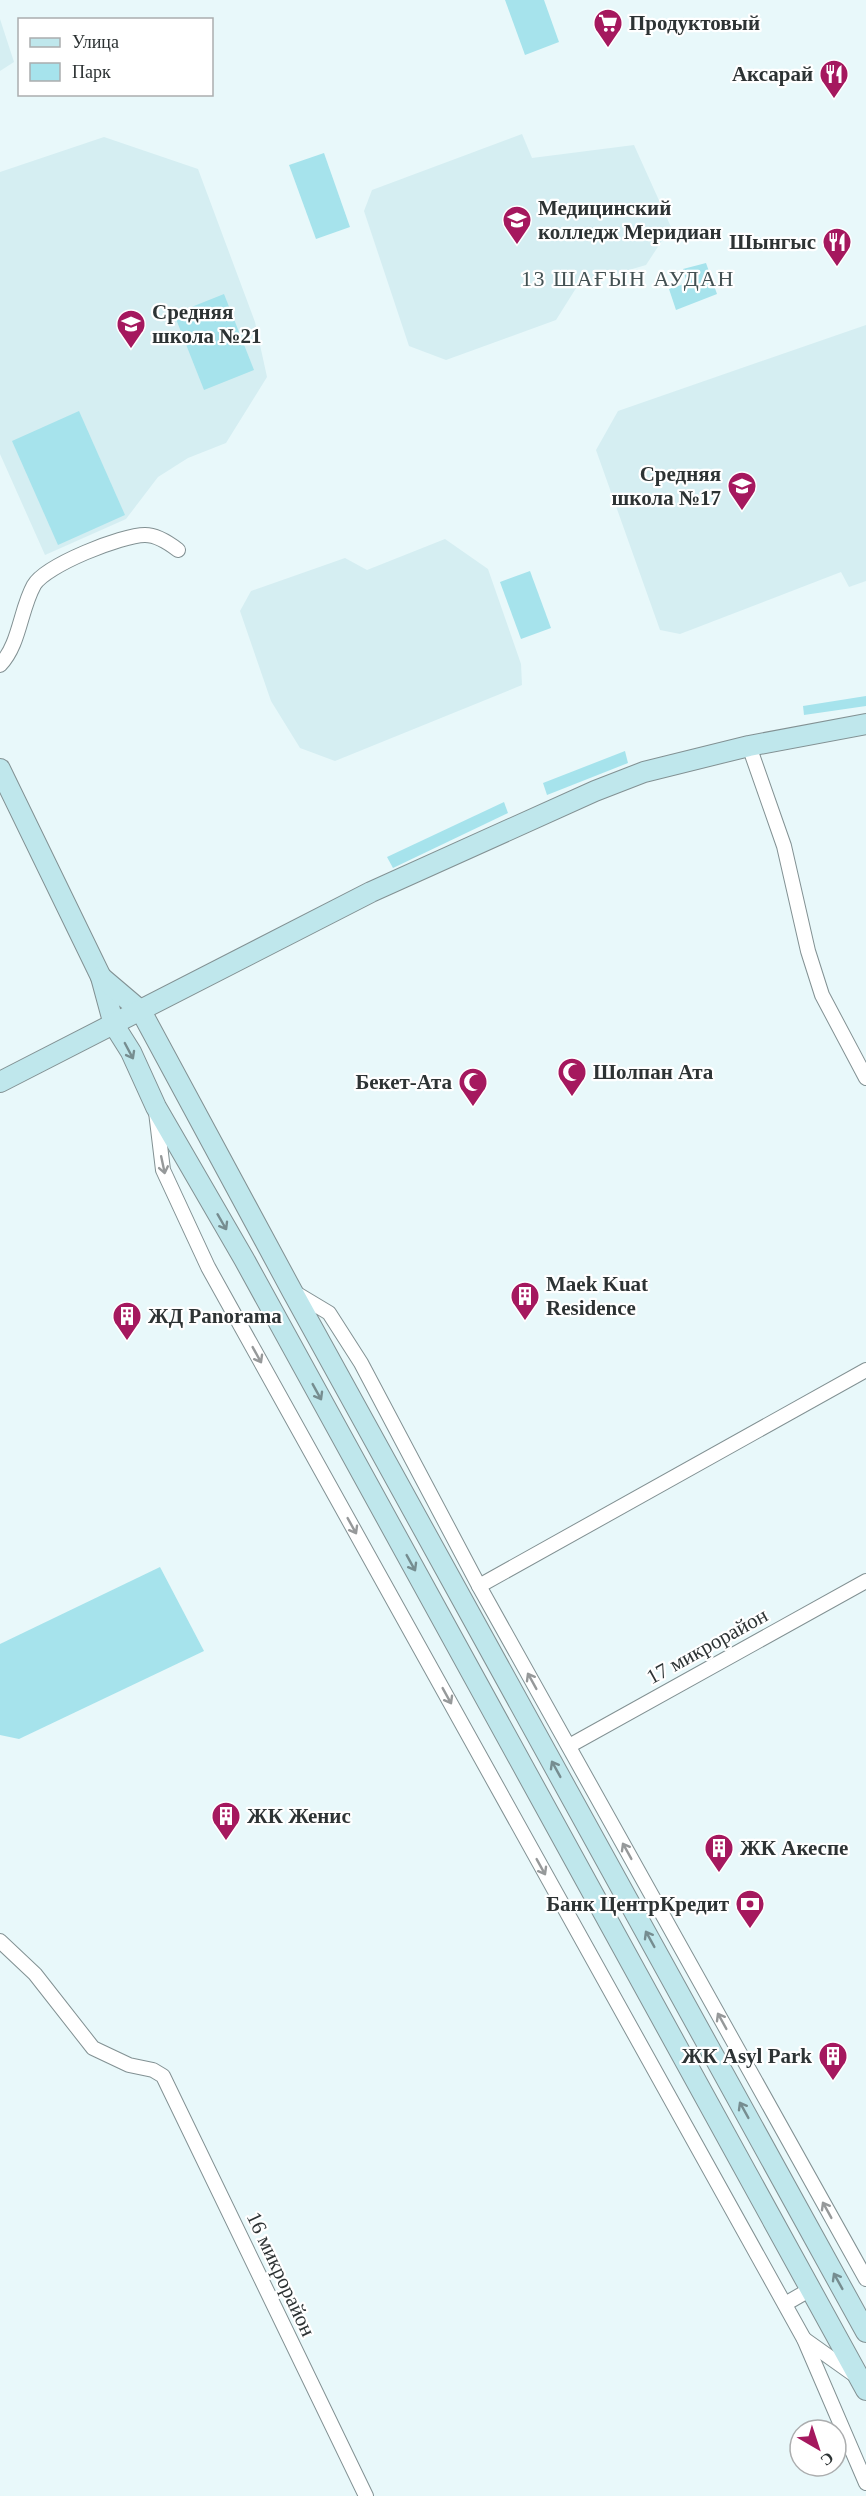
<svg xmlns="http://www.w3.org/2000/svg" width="866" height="2496" viewBox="0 0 866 2496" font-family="Georgia,serif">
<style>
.built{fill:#d5eef2}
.green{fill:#a6e3ec}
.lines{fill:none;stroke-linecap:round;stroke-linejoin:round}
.street-casing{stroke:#829193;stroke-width:16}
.secondary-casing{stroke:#829193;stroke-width:22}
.street{stroke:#fff;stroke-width:14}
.secondary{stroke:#bfe7ec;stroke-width:20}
.oneway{stroke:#768d90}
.oneway2{stroke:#96999a}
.labels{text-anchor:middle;stroke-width:4.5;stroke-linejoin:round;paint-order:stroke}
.poi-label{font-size:21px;font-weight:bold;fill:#2d3334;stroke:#fff;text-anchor:start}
.street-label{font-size:21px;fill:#2d3334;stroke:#fff}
.neighbourhood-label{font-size:22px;letter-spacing:1.5px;fill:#435153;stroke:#fff}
</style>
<rect width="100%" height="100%" fill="#e8f8fa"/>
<g class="built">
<polygon points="0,19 14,62 0,71"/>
<polygon points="522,134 532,158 634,145 671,227 646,265 578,285 556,320 446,360 409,346 364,211 372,190"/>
<polygon points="104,137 198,169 255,322 267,377 226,443 188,458 158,477 126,519 45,555 0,454 0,172"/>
<polygon points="866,325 866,581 849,587 841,572 680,634 660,630 596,450 618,411"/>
<polygon points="445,539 488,569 521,664 522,685 335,761 300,748 271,701 240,611 251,591 345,558 367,570"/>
</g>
<g class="green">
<polygon points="505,0 544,0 559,42 525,55"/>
<polygon points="324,153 350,227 316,239 289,165"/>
<polygon points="706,263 717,294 676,310 669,289 687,283 683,269"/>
<polygon points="224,294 254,370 204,390 174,314"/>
<polygon points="79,411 125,515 58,545 12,441"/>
<polygon points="530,571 551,628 521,639 500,582"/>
<polygon points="866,696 866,706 804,715 803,706"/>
<polygon points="625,751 628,763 547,795 543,783"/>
<polygon points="504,802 508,813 393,868 387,857"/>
<polygon points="160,1567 204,1651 19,1739 0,1735 0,1644"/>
</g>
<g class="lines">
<g class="street-casing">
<g id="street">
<path d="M0,665C20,644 20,610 34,585C46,565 122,535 145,535C157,535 169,543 178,550"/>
<polyline points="749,746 784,846 808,951 822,995 866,1078"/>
<polyline points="156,1112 163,1170 208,1267 804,2339 866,2483"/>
<polyline points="294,1292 329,1313 361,1363 479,1586 866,2279"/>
<polyline points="479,1586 866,1370"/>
<polyline points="569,1746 866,1581"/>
<polyline points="0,1941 35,1974 93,2048 129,2065 153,2070 163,2076 366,2496"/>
<polyline points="785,2304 811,2289"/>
<polyline points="804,2339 856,2376"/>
</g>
</g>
<g class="secondary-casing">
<g id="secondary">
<polyline points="0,769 101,977 114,1025 131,1052 156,1107 244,1259 866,2390"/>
<polyline points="101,977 141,1011 292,1291 866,2332"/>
<polyline points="0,1082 371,892 595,791 644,772 749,746 866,724"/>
</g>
</g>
<use href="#street" class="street"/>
<use href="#secondary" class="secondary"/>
</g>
<defs><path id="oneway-shaft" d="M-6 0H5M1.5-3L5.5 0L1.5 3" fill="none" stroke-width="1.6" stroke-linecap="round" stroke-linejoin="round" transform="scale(1.5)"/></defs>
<g class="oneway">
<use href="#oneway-shaft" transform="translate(129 1051) rotate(62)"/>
<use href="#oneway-shaft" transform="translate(222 1222) rotate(60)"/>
<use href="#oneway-shaft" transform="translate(317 1392) rotate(61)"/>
<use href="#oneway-shaft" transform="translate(411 1563) rotate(61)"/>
<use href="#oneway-shaft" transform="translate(556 1769) rotate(-119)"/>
<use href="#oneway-shaft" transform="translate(650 1939) rotate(-119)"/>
<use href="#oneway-shaft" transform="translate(744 2110) rotate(-119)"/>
<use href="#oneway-shaft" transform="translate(838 2281) rotate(-119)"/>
</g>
<g class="oneway2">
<use href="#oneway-shaft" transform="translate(163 1165) rotate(78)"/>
<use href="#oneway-shaft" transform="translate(257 1355) rotate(61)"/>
<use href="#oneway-shaft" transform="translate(352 1526) rotate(61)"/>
<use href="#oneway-shaft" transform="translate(532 1681) rotate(-119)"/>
<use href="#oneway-shaft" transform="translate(447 1696) rotate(61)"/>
<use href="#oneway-shaft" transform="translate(627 1851) rotate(-119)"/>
<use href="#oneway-shaft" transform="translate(541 1867) rotate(61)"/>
<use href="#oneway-shaft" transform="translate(722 2021) rotate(-119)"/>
<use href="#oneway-shaft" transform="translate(827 2210) rotate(-119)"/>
</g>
<defs>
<g id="supermarket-pin" transform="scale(1.5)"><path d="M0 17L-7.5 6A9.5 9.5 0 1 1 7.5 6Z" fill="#a5185e" stroke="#fff"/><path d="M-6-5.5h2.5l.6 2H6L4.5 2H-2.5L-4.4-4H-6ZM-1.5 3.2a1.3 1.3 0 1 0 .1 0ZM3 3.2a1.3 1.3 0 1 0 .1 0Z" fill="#fff"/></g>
<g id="restaurant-pin" transform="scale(1.5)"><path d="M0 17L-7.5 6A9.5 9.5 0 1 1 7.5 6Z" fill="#a5185e" stroke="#fff"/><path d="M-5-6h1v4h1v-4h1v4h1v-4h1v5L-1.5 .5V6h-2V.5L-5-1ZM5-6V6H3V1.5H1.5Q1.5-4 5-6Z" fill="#fff"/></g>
<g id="university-pin" transform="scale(1.5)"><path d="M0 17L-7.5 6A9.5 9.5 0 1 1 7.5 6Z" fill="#a5185e" stroke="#fff"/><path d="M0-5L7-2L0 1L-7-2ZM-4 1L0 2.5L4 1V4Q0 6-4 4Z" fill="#fff"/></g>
<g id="school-pin" transform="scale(1.5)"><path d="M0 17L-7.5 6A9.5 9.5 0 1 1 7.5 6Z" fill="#a5185e" stroke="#fff"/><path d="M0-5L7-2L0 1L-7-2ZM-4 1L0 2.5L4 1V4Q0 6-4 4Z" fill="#fff"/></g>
<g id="mosque-pin" transform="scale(1.5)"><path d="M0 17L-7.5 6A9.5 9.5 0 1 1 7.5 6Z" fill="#a5185e" stroke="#fff"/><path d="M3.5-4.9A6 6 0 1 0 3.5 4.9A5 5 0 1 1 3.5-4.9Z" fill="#fff"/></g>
<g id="building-pin" transform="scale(1.5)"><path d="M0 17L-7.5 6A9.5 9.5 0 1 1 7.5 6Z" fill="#a5185e" stroke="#fff"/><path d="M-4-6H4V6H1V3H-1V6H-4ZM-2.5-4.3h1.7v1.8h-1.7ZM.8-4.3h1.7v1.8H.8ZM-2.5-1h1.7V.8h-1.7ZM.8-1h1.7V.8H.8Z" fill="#fff"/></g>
<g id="bank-pin" transform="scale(1.5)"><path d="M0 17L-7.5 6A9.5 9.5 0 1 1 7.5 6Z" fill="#a5185e" stroke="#fff"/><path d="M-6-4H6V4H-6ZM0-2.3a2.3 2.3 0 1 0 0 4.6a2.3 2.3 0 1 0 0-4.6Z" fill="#fff"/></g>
</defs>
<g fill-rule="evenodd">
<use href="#supermarket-pin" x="608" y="23"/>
<use href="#restaurant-pin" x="834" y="74"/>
<use href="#university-pin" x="517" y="220"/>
<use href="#restaurant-pin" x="837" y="242"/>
<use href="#school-pin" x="131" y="324"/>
<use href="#school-pin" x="742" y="486"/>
<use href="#mosque-pin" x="572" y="1072"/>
<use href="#mosque-pin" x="473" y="1082"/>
<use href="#building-pin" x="525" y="1296"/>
<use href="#building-pin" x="127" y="1316"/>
<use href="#building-pin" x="226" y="1816"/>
<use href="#building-pin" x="719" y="1848"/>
<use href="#bank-pin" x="750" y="1904"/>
<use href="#building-pin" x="833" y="2056"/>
</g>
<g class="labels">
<g class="poi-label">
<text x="629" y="30">Продуктовый</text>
<text x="813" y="81" text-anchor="end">Аксарай</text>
<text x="538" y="215">Медицинский<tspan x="538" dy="24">колледж Меридиан</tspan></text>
<text x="816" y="249" text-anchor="end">Шынгыс</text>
<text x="152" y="319">Средняя<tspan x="152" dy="24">школа №21</tspan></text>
<text x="721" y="481" text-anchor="end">Средняя<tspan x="721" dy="24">школа №17</tspan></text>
<text x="593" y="1079">Шолпан Ата</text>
<text x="452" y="1089" text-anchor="end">Бекет-Ата</text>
<text x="546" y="1291">Maek Kuat<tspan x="546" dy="24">Residence</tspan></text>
<text x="148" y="1323">ЖД Panorama</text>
<text x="247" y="1823">ЖК Женис</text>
<text x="740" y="1855">ЖК Акеспе</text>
<text x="729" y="1911" text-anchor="end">Банк ЦентрКредит</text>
<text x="812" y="2063" text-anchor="end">ЖК Asyl Park</text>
</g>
<g class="street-label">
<text transform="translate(707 1646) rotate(-29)" y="7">17 микрорайон</text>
<text transform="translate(281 2274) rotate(65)" y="7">16 микрорайон</text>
</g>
<g class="neighbourhood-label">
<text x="628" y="286">13 ШАҒЫН АУДАН</text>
</g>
</g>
<rect x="18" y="18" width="195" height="78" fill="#ffffff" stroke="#abadae" stroke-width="1.5"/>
<rect x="30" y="38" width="30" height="9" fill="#bfe7ec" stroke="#abadae" stroke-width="1.5"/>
<text x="72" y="48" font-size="18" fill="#2d3334">Улица</text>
<rect x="30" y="63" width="30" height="18" fill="#a6e3ec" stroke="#abadae" stroke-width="1.5"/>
<text x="72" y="78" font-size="18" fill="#2d3334">Парк</text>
<g transform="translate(818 2448) rotate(141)"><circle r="28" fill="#ffffff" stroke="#abadae" stroke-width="1.5"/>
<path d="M0-4.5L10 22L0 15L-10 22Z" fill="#a5185e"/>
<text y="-9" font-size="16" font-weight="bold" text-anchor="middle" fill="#2d3334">С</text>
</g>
</svg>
